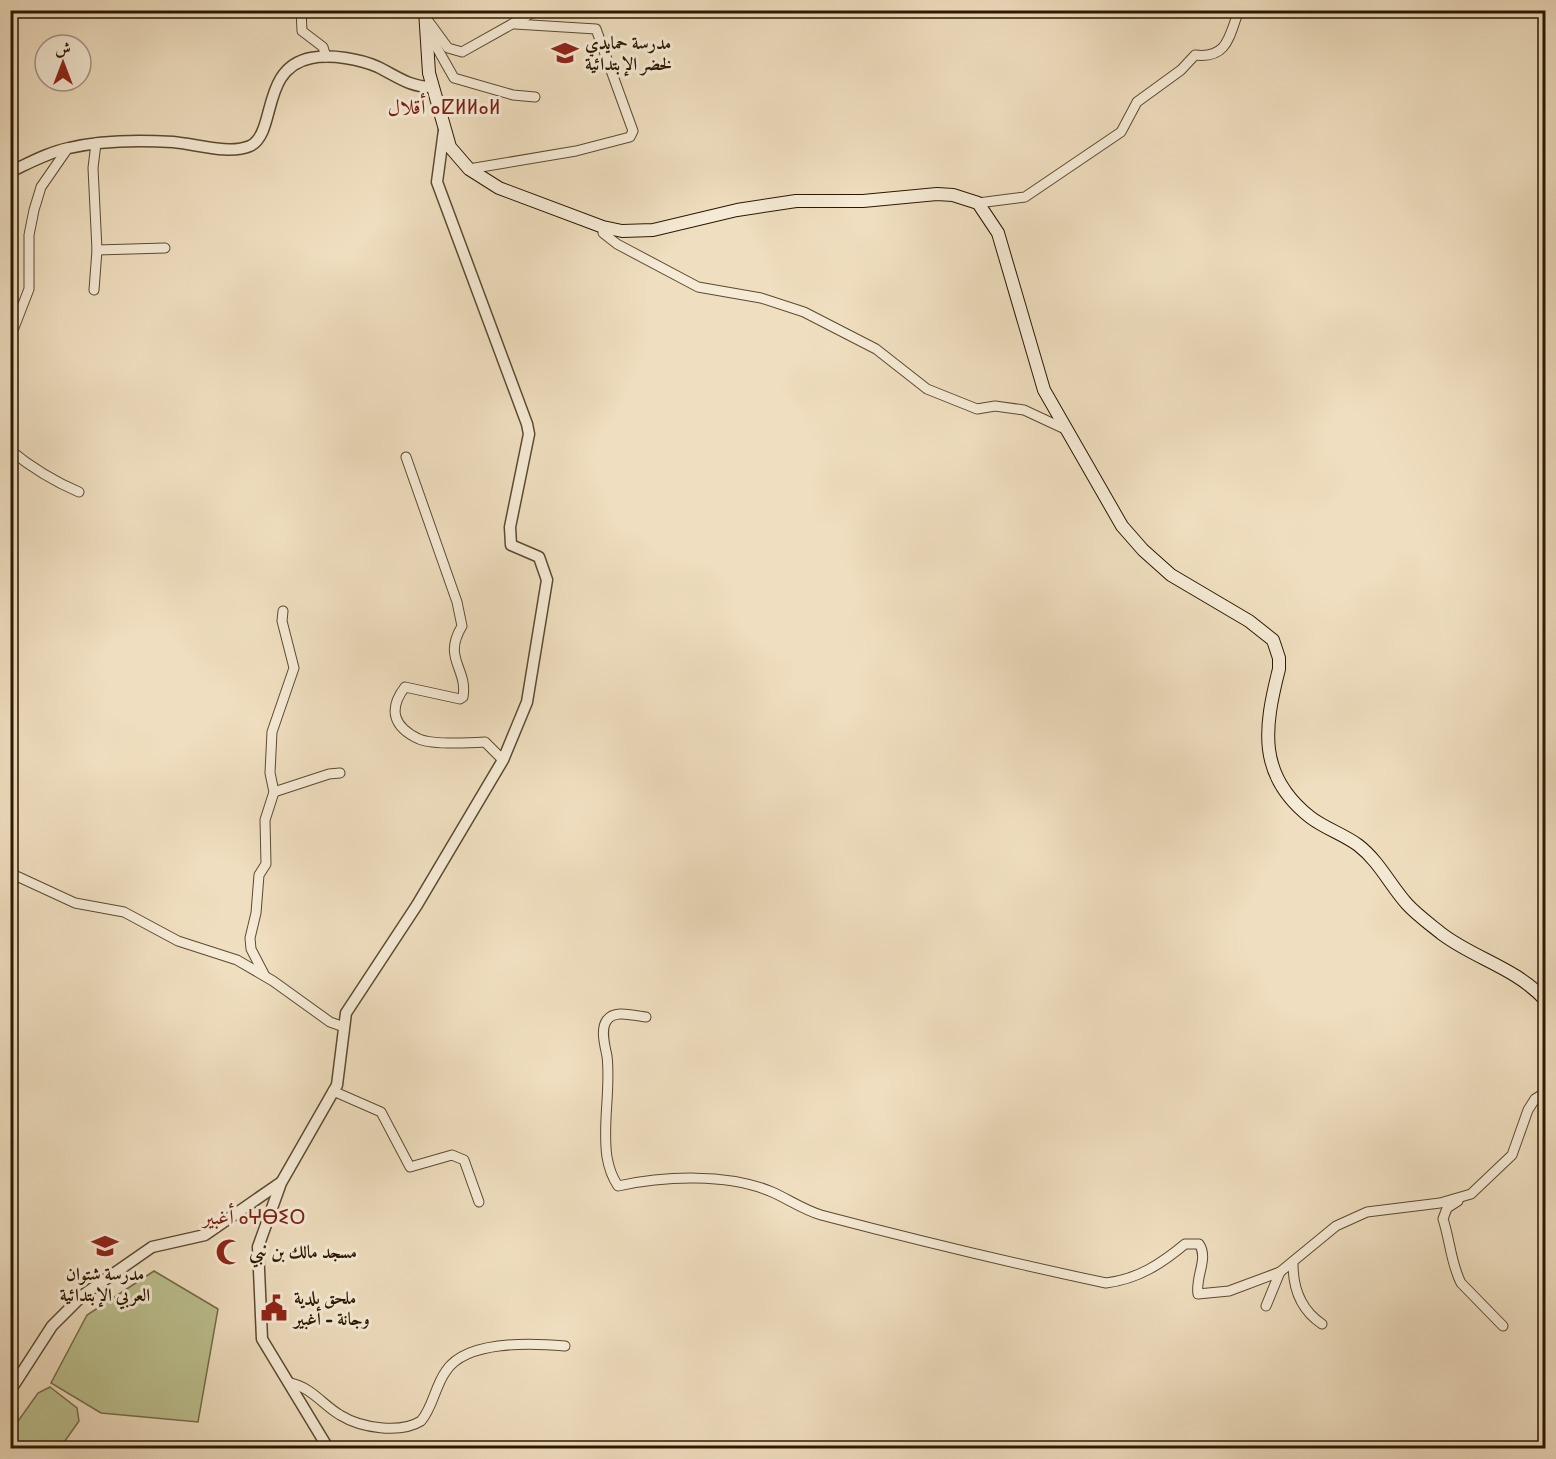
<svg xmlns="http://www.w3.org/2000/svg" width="1556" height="1459" viewBox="0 0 1556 1459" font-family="'IM FELL English',Amiri,'Noto Sans Tifinagh',serif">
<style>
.green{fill:#bcc08f;stroke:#746c48;stroke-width:1.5}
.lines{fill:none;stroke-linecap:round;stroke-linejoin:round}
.minor-casing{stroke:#5c4a30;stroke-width:11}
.tertiary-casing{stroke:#5c4a30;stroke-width:13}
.secondary-casing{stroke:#2b1800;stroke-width:14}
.minor{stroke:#f5ead5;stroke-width:9}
.tertiary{stroke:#f5ead5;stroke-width:10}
.secondary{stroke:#f5ead5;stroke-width:12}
.labels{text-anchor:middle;stroke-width:6;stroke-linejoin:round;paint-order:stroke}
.poi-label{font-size:18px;font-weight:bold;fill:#2b1800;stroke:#f5ead5;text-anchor:start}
.quarter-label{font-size:21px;fill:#7a1f14;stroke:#f5ead5}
</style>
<rect width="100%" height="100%" fill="#efdebf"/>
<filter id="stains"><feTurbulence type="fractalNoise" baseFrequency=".00333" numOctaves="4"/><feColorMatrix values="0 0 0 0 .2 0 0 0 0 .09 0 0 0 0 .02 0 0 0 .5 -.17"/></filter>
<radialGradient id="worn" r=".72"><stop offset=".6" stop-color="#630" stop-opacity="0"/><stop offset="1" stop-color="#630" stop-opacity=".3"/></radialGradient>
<g class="green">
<polygon points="154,1271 218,1309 198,1422 101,1413 51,1383 87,1315"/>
<polygon points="50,1387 77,1408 79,1421 60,1448 11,1448 11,1431 38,1393"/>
</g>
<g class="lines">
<g class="minor-casing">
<g id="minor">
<polyline points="301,10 302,31 323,47 326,57"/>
<polyline points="426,18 448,48 462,52 537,10"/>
<polyline points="428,32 454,78 513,95 535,97"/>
<polyline points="469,169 576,151 630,137 633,131 596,29 515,24"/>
<path d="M978,203L1025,197L1121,132L1137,102L1181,70L1195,55C1228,59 1229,36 1239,10"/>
<polyline points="603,227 603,233 617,244 698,287 761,298 804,312 876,349 927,389 977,409 995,406 1024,410 1067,430"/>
<polyline points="97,250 165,248"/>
<polyline points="94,290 97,250 93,168 96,143"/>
<polyline points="10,338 29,289 29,235 34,210 41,187 68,148"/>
<path d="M10,450C32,468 53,481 79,492"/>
<path d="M406,457L457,602L462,626C442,659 468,668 463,697L460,699L405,687C388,709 393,727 419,739C433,745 469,743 485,742L503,760"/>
<polyline points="274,792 329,774 340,773"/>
<polyline points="10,873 75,903 124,912 178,941 237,960 273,981 330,1022 344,1027"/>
<polyline points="265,976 251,949 250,938 256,913 259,875 266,864 265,820 274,792 270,773 272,732 294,668 282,621 283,611"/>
<path d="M646,1017C634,1016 615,1009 607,1020C600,1029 605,1046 607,1056C611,1090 602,1124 607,1157C609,1169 612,1177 618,1186C664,1176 728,1173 772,1192C788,1199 804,1210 821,1215C916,1240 1011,1263 1106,1283C1138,1279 1161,1264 1185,1244H1199C1209,1258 1195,1277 1198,1294L1229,1291L1280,1272L1336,1226L1367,1212L1440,1203L1471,1194L1512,1155L1528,1110L1535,1099L1546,1092"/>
<polyline points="333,1091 381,1112 410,1167 452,1155 464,1160 479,1202"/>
<path d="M1458,1201L1447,1208L1443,1219C1450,1240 1451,1264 1461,1283L1503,1326"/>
<path d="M1293,1264C1293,1289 1301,1310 1322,1324"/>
<polyline points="1266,1306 1280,1272"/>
<path d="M290,1383C311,1387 323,1405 340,1415C361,1428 400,1434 421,1421C433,1407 435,1386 446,1371C466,1340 532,1343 565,1346"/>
</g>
</g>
<g class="tertiary-casing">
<g id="tertiary">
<path d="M10,172C29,163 49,152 69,148C102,140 140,140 173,142C196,144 229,155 250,146C277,133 260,68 311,58C331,54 360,59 378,67C398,77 410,87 432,87"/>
<polyline points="10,1391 52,1326 83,1295 152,1247 205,1235 280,1183"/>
<polyline points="328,1448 262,1339 258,1247 281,1183 337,1085 346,1013 417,905 503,760 527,702 547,580 539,557 511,545 510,527 529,434 527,424 437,182 444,130"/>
</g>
</g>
<g class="secondary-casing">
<path id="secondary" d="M425,10L429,73L450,147L469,169L499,188L603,227L622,231L653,230L737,210L796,201H863L937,194L953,195L978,203L998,233L1044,390L1122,526L1143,550L1171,575L1249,621L1273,640L1279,658V669C1264,728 1257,775 1310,817C1324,828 1343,834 1358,845C1379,861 1390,885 1407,904C1417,915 1431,925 1442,934C1475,959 1517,968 1546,1001"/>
</g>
<use href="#minor" class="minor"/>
<use href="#tertiary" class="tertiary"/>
<use href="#secondary" class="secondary"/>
</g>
<defs>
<g id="school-bare" transform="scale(2.07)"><path d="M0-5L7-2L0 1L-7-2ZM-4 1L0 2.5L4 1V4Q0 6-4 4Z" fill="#8f2418" stroke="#f5ead5" stroke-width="2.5" paint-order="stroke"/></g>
<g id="mosque-bare" transform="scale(2.07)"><path d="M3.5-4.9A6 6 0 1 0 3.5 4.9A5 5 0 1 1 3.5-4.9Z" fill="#8f2418" stroke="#f5ead5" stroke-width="2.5" paint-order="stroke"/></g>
<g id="civic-bare" transform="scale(2.07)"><path d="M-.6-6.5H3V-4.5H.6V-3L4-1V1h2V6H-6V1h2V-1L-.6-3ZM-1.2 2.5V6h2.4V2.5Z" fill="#8f2418" stroke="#f5ead5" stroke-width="2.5" paint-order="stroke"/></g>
</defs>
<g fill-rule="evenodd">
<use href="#school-bare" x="565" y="53"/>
<use href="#school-bare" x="105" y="1246"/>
<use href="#mosque-bare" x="229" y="1252"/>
<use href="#civic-bare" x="274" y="1308"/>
</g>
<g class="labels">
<g class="poi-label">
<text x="585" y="49">مدرسة حمايدي<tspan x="585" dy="21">لخضر الإبتدائية</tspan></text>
<text x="249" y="1258">مسجد مالك بن نبي</text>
<text x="105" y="1280" text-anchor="middle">مدرسة شتوان<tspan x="105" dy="21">العربي الإبتدائية</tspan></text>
<text x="294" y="1304">ملحق بلدية<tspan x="294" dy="21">وجانة - أغبير</tspan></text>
</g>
<g class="quarter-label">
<text x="444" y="114">أقلال ⴰⵇⵍⵍⴰⵍ</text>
<text x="254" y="1224">أغبير ⴰⵖⴱⵉⵔ</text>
</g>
</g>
<rect width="1556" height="1459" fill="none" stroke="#efdebf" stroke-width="36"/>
<rect x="12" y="12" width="1532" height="1435" fill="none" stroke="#2b1800" stroke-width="3"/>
<rect x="18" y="18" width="1520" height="1423" fill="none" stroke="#2b1800" stroke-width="1.5"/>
<g transform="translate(63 63)"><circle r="28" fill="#f5ead5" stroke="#a49680" stroke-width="1.5"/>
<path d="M0-4.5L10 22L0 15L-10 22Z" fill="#8f2418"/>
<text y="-9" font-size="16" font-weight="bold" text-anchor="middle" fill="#2b1800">ش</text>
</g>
<rect width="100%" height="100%" filter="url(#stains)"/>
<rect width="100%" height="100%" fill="url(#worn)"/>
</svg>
